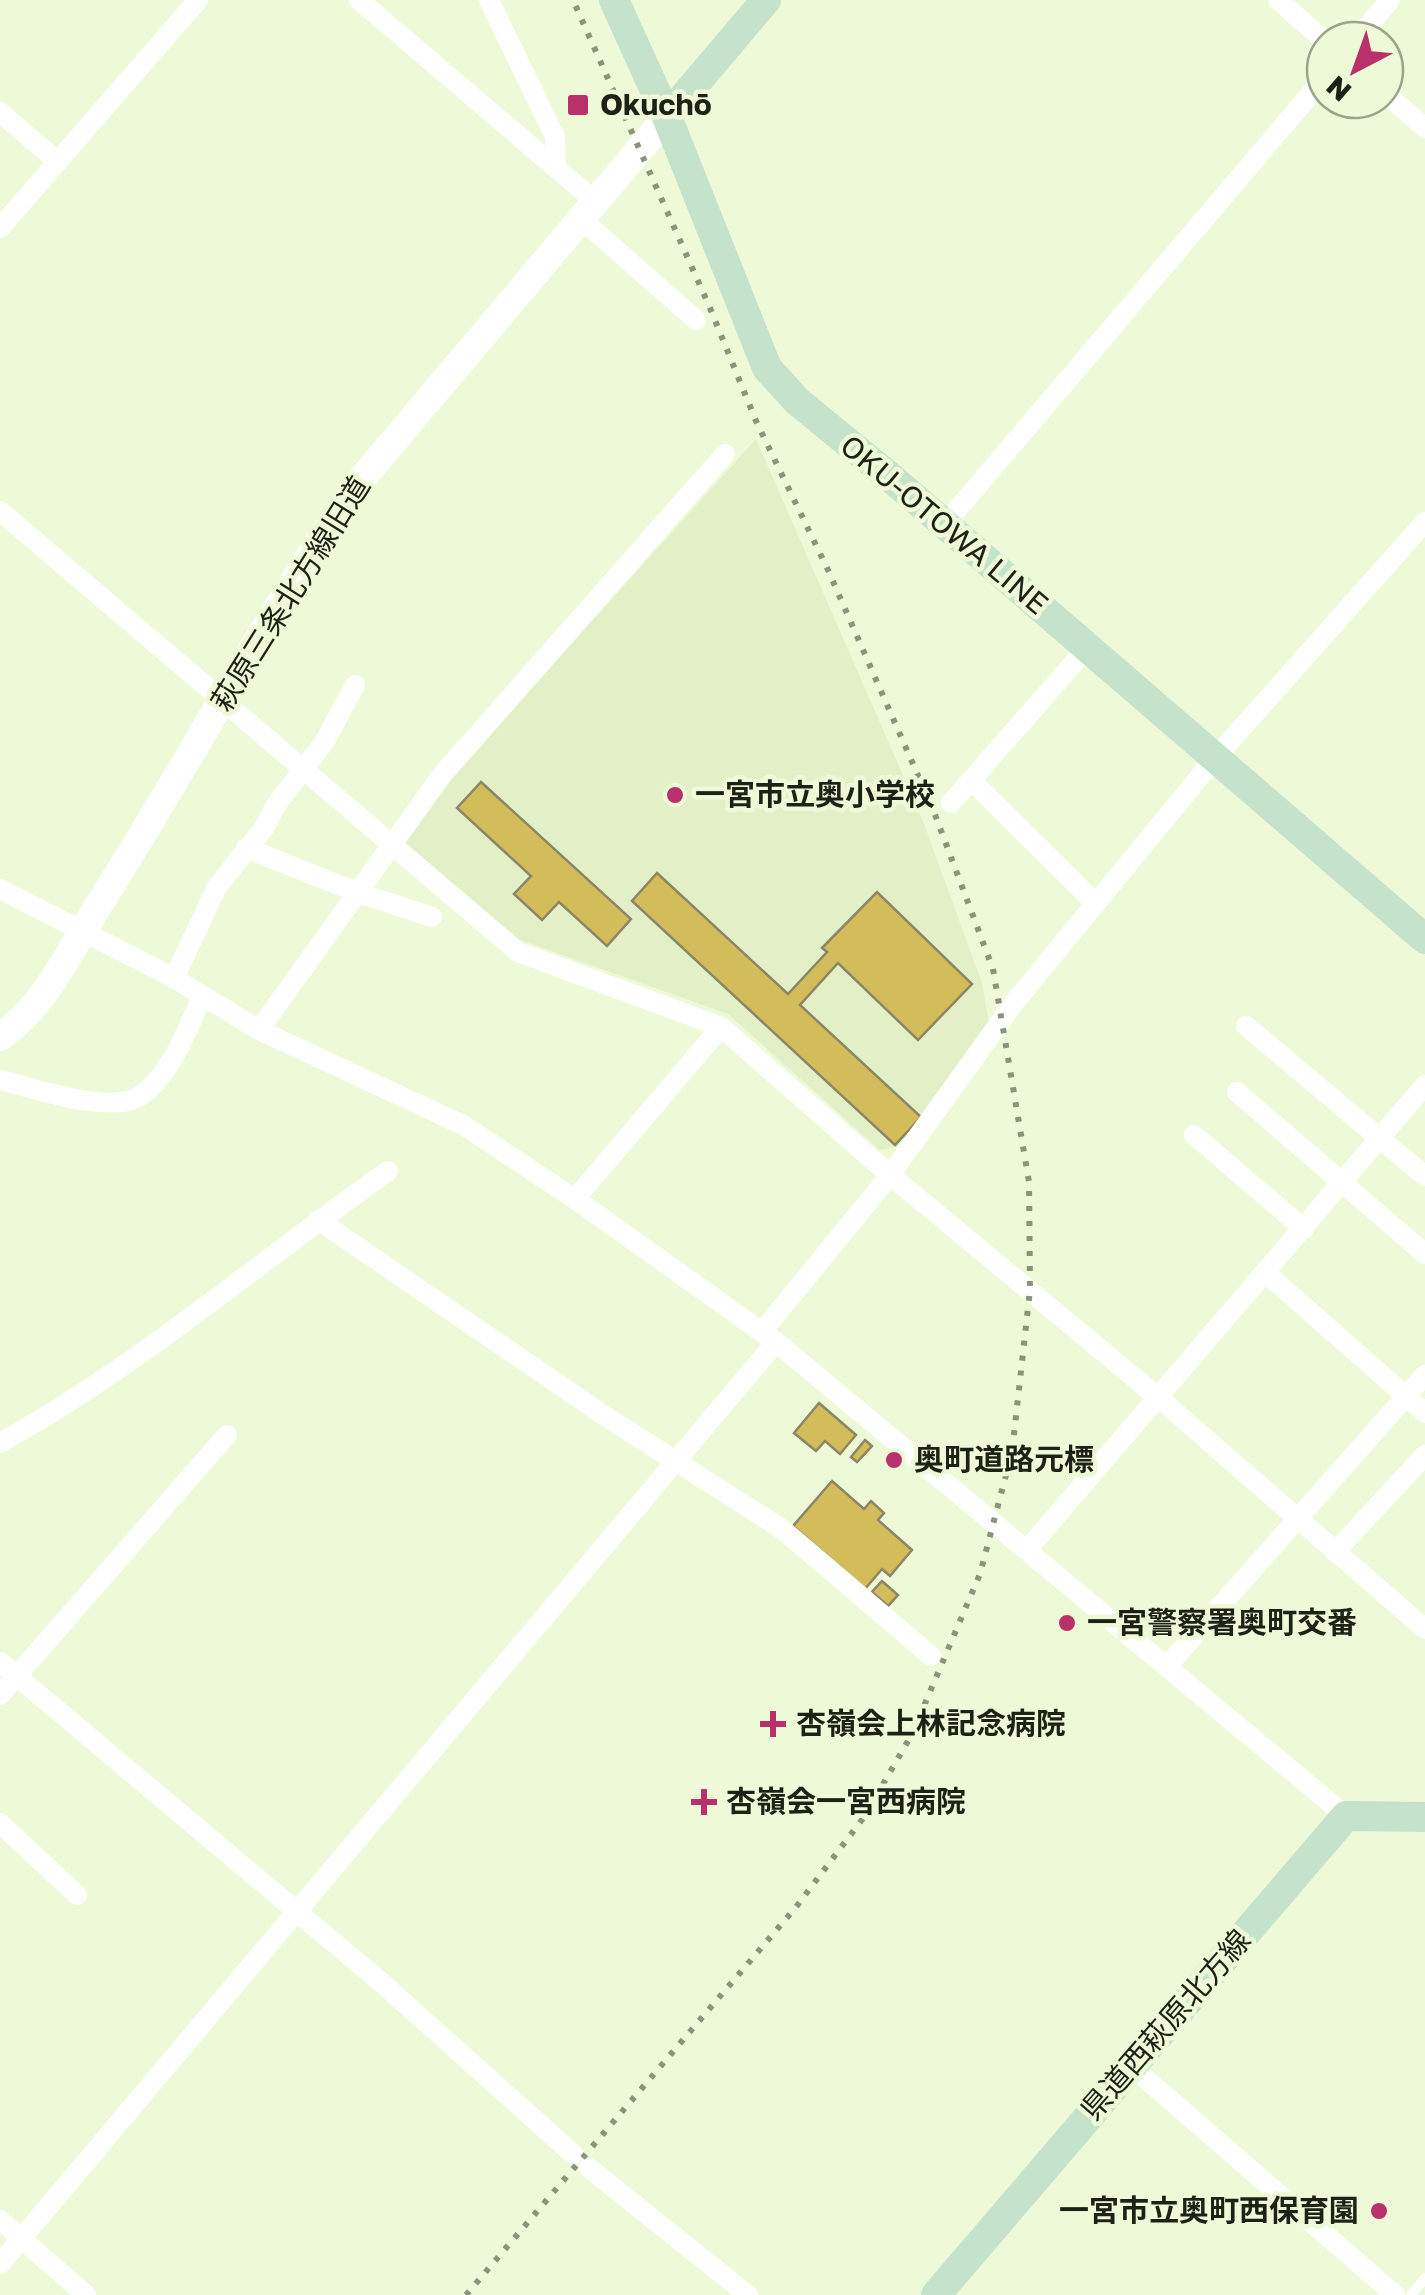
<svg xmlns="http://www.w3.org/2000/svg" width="1425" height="2295" viewBox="0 0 1425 2295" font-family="'Golos Text','Noto Sans JP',sans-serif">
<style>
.built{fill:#e3f0c7}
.building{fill:#d2bd5a;stroke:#8c8566;stroke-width:2.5}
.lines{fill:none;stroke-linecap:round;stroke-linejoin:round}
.service{stroke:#fff;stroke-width:10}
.minor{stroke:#fff;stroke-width:20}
.tertiary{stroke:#fff;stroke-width:28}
.secondary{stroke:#c5e2ca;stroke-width:30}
.rail{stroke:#8b937c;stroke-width:6;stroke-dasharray:5 10;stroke-linecap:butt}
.poi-dot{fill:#ba306a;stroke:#eef9d8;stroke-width:4}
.labels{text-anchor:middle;stroke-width:9;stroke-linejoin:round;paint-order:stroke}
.poi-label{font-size:30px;font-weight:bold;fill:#1e2215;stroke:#eef9d8;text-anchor:start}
.street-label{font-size:30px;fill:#1e2215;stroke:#eef9d8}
</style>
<rect width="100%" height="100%" fill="#eef9d8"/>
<polygon class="built" points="756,439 923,821 982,983 990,1030 898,1147 880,1150 728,1014 512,937 402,841 459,769"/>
<g class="building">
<polygon points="481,782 631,919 607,946 559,902 542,920 514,894 531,876 457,808"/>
<polygon points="657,873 788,994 827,952 822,948 877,892 972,984 918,1040 838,963 800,1005 921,1117 895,1145 632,901"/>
<polygon points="819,1403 856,1435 840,1454 825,1441 816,1451 794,1433"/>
<polygon points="865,1440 872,1446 857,1462 851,1457"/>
<polygon points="832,1481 864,1509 871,1501 884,1513 878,1520 912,1550 890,1576 882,1569 865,1589 793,1526"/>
<polygon points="882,1581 898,1595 888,1606 872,1592"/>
</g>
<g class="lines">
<polyline class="service" points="1411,2295 1425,2278"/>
<g class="minor">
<polyline points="359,0 596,202"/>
<polyline points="489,0 555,137 556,168"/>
<polyline points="1278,0 1325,41"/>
<polyline points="1356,40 1390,0"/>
<polyline points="1385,93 1425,128"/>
<polyline points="0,112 58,162"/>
<polyline points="581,219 696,320"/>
<polyline points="0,228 198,0"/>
<polyline points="0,511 518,952 721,1027 890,1175 1159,1398 1425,1629"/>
<polyline points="945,524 1325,77"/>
<polyline points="971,780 1096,904"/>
<polyline points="951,803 1088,647"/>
<polyline points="246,848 359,893 432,917"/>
<polyline points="0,889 174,978 259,1030 463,1125 575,1199 776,1342 1346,1816"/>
<polyline points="174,978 217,887 264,828 276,805 325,741 355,685"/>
<polyline points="1246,1026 1425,1176"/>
<polyline points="259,1030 442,775 725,454"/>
<path d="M0,1080C33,1088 110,1115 140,1096C171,1076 187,1028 203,996"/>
<polyline points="1237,1092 1425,1254"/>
<polyline points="1194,1135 1304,1229"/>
<polyline points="575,1199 721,1027"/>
<polyline points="318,1220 605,1416 782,1529 931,1656"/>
<polyline points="1266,1273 1425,1413"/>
<polyline points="762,1332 890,1175 1014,1003 1216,757 1425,522"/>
<path d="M0,1443C139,1366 259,1262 388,1171"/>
<polyline points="1027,1550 1425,1085"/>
<polyline points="1335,1552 1425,1455"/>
<polyline points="0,1662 382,1983 573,2154"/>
<polyline points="1168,1665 1425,1375"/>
<polyline points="0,1695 227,1435"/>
<polyline points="0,1823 77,1895"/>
<polyline points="1131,2066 1395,2295"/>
<polyline points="589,2168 748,2295"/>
<polyline points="0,2220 86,2295"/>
<polyline points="0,2264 776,1342"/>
</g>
<path class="tertiary" d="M0,1037C45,1007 71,948 100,903C187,766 263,622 355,487L667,117"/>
<g class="secondary">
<polyline points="614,0 667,117 767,368 797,401 890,477 1425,939"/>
<polyline points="667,117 766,0"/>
<polyline points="936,2295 1346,1816 1425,1817"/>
</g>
<polyline class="rail" points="466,2295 796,1907 864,1817 912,1734 980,1574 1012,1452 1030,1290 1029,1182 993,969 934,812 828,570 756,421 710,308 573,0"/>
</g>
<g class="poi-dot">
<rect x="566" y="93" width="24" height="24" rx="5"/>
<circle cx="675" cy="795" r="10"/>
<circle cx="894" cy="1460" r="10"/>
<circle cx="1067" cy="1623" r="10"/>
<path d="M768 1709h10v10h10v10h-10v10h-10v-10h-10v-10h10z"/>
<path d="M699 1787h10v10h10v10h-10v10h-10v-10h-10v-10h10z"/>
<circle cx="1379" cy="2211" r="10"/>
</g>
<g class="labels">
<g class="poi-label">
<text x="600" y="115">Okuchō</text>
<text x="695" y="805">一宮市立奥小学校</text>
<text x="914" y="1470">奥町道路元標</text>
<text x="1087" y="1633">一宮警察署奥町交番</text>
<text x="796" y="1734">杏嶺会上林記念病院</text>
<text x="726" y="1812">杏嶺会一宮西病院</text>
<text x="1359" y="2221" text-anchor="end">一宮市立奥町西保育園</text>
</g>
<g class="street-label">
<text transform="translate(944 525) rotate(40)" y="10">OKU-OTOWA LINE</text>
<text transform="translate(291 594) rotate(-58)" y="10">萩原三条北方線旧道</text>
<text transform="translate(1166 2025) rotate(-49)" y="10">県道西萩原北方線</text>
</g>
</g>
<g transform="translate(1355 70) rotate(221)"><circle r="48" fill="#eef9d8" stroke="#9ba38a" stroke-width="2.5"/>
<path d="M0-8L18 38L0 25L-18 38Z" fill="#ba306a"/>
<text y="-15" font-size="28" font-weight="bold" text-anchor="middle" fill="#1e2215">N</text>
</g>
</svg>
